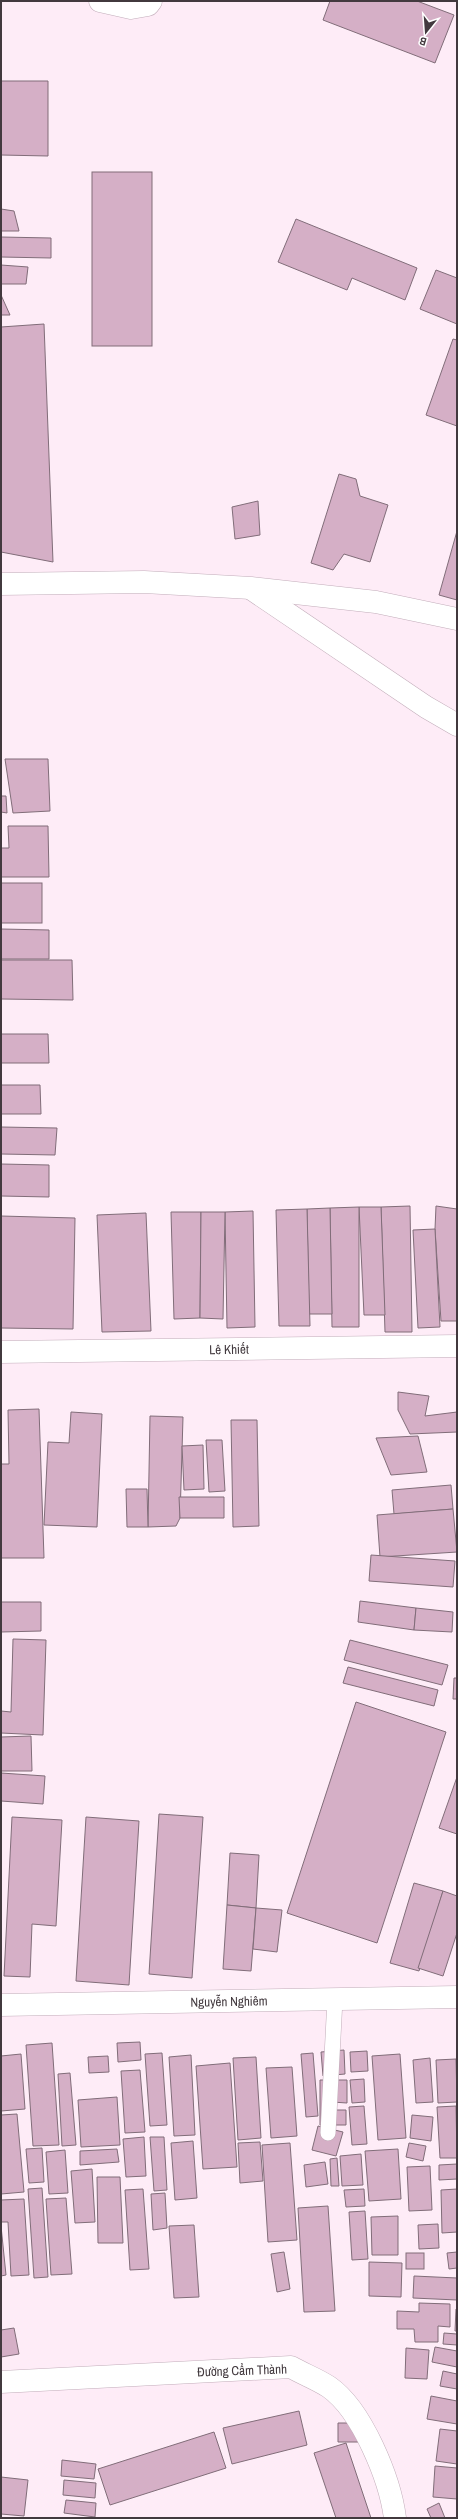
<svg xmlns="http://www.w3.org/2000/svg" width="458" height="2519" viewBox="0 0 458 2519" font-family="'Archivo Narrow',sans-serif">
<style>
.building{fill:#d5afc6;stroke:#816d79}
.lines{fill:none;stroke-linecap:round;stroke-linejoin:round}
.lane-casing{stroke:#c2adba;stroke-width:16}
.street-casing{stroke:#c2adba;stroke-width:23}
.secondary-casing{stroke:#c2adba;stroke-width:23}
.lane{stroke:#fff;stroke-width:15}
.street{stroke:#fff;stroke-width:22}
.secondary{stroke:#fff;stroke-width:22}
.labels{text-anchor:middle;stroke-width:3;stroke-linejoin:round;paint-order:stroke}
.street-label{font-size:13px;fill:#42393e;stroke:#fff}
</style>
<rect width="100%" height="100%" fill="#feecf7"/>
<g class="building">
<polygon points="330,1 417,1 454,15 435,63 323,20"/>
<polygon points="1,81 48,81 48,156 1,155"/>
<rect x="92" y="172" width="60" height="174"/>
<polygon points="1,209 14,211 19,231 1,231"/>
<polygon points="296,219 417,268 405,300 352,278 347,290 278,262"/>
<polygon points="1,237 51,238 51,258 1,257"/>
<polygon points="1,265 28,267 26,284 1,284"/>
<polygon points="436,270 457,278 457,324 420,309"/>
<polygon points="1,295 10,315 1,315"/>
<polygon points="44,324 53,562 1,552 1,327"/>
<polygon points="453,339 457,340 457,426 426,415"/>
<polygon points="339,474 356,479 360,496 388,505 370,562 344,554 333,570 311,563"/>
<polygon points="258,501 260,535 235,539 232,507"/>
<polygon points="457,531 457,600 439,595"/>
<polygon points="5,759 48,759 50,811 13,813"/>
<polygon points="1,796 6,796 7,813 1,812"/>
<polygon points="8,826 48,826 49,877 1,877 1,848 9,848"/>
<rect x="1" y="883" width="41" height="40"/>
<polygon points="1,929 49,930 49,959 1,959"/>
<polygon points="1,960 72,960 73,1000 1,999"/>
<polygon points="1,1034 48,1034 49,1063 1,1063"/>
<polygon points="1,1085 40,1085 41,1114 1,1114"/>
<polygon points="1,1127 57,1128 55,1155 1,1154"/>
<polygon points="1,1164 49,1165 49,1197 1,1196"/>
<polygon points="410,1206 412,1332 385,1332 381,1207"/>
<polygon points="436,1206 457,1209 457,1321 441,1321 435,1229"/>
<polygon points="359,1207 381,1207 385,1315 364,1315"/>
<polygon points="359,1207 359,1327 332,1327 330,1208"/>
<polygon points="330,1208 332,1314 309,1314 307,1209"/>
<polygon points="307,1209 310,1326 279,1326 276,1210"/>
<polygon points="253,1211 255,1327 227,1328 225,1212"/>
<polygon points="171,1212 201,1212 200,1318 174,1319"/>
<polygon points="201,1212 225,1212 223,1319 200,1318"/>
<polygon points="146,1213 151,1331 102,1332 97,1215"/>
<polygon points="1,1216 75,1218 73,1329 1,1328"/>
<polygon points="435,1229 440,1327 418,1328 413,1230"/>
<polygon points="398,1392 429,1396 425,1416 457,1412 457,1432 410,1434 398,1410"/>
<polygon points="39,1409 44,1558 1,1558 1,1464 9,1464 8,1410"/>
<polygon points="71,1412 102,1414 97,1527 44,1525 48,1442 69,1443"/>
<polygon points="150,1416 183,1417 180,1518 176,1526 148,1527"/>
<polygon points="231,1420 257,1420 259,1526 233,1527"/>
<polygon points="418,1436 427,1472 391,1475 376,1438"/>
<polygon points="206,1440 222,1440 225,1491 209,1492"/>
<polygon points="203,1445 204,1489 184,1490 182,1446"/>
<polygon points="451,1485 453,1509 394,1514 392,1490"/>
<polygon points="126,1489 147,1489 148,1527 127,1527"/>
<polygon points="179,1497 224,1497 224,1518 180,1518"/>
<polygon points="453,1509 457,1552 380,1557 377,1515"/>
<polygon points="371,1555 455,1561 453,1587 369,1581"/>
<polygon points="360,1601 416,1608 414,1630 358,1622"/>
<polygon points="1,1602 41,1602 41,1631 1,1632"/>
<polygon points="416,1608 453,1612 452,1632 414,1630"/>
<polygon points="13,1639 46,1640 43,1735 1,1733 1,1711 11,1712"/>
<polygon points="350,1640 448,1665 442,1685 344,1660"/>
<polygon points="348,1667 438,1690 434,1706 343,1683"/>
<polygon points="454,1678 457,1678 457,1699 453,1699"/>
<polygon points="356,1702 446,1732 377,1943 287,1913"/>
<polygon points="31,1736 32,1771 1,1771 1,1737"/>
<polygon points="1,1773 45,1776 43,1804 1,1801"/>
<polygon points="457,1777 457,1834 439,1828"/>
<polygon points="159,1814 203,1817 192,1978 149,1974"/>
<polygon points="12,1817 62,1820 56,1926 32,1924 30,1977 4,1976"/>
<polygon points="86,1817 139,1821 129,1985 76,1981"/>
<polygon points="230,1853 259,1855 256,1908 227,1905"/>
<polygon points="414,1883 443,1891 419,1971 390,1963"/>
<polygon points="443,1891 457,1896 457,1933 443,1976 418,1968"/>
<polygon points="227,1905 256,1908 251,1971 223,1969"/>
<polygon points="256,1908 282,1910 277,1952 253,1949"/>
<polygon points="140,2042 141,2060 118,2062 117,2043"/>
<polygon points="52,2043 59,2145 33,2146 26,2045"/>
<polygon points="344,2050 345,2074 323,2076 321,2052"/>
<polygon points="367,2051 368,2071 351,2072 350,2052"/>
<polygon points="162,2053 167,2125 150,2126 145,2054"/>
<polygon points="313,2053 318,2116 306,2117 301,2054"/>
<polygon points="21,2054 25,2109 1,2111 1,2056"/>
<polygon points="400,2054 406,2138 378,2140 372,2056"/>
<polygon points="191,2055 195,2135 174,2136 169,2057"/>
<polygon points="108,2056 109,2072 89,2073 88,2057"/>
<polygon points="256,2057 261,2138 238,2140 233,2058"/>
<polygon points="430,2058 433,2102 416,2103 413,2060"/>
<polygon points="456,2059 457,2102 438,2103 436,2060"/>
<polygon points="230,2063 237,2167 203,2169 196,2066"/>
<polygon points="292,2067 297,2136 271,2138 266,2068"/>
<polygon points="140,2070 145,2132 125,2133 121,2071"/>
<polygon points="70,2073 76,2145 62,2146 58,2074"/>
<polygon points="364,2079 365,2102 352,2103 350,2080"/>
<polygon points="320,2080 347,2080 347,2103 332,2102 332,2110 346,2110 346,2125 320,2125"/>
<polygon points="117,2097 120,2145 81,2147 78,2100"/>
<polygon points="364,2106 367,2144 352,2145 349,2107"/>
<polygon points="456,2106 457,2158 440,2158 437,2107"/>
<polygon points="17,2114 24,2192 1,2194 1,2115"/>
<polygon points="412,2115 433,2117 431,2141 410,2138"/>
<polygon points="318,2126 343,2132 336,2156 312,2150"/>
<polygon points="144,2137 146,2176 126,2177 123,2139"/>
<polygon points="150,2137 164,2137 167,2190 154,2191"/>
<polygon points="193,2141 197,2198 175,2200 171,2143"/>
<polygon points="260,2142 263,2181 240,2183 238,2143"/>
<polygon points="290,2143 297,2240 268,2242 262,2145"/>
<polygon points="409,2143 426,2146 423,2161 406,2157"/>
<polygon points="42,2148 44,2182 29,2183 26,2149"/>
<polygon points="117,2149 119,2162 80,2165 80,2151"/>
<polygon points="398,2149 401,2199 369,2201 365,2151"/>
<polygon points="65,2150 68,2193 49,2194 46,2152"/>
<polygon points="361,2154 363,2185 342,2186 340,2156"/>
<polygon points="337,2158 339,2186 331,2186 330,2159"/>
<polygon points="325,2162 328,2184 306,2187 304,2165"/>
<polygon points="457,2164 457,2179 439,2180 439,2165"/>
<polygon points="430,2166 432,2210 409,2211 407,2167"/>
<polygon points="92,2169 95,2222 75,2223 71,2171"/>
<polygon points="97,2177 120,2177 123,2243 98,2243"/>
<polygon points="42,2188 48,2277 34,2278 28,2189"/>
<polygon points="143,2189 149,2269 130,2270 125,2190"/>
<polygon points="364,2189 365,2206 346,2207 344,2190"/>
<polygon points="457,2189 457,2232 442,2233 441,2190"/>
<polygon points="165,2193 167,2228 153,2230 151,2194"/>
<polygon points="66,2198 72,2274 51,2275 46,2199"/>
<polygon points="24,2199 29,2275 11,2276 8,2222 1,2222 1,2200"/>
<polygon points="328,2206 335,2311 304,2312 298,2208"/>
<polygon points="365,2211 368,2259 352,2260 349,2212"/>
<polygon points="398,2216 398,2255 372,2255 371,2217"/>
<polygon points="438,2224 439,2248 419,2249 418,2225"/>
<polygon points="194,2225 199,2297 174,2298 169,2226"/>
<polygon points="1,2226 6,2275 1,2276"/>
<polygon points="284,2252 290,2289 277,2292 271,2254"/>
<polygon points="457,2252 457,2268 449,2269 447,2253"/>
<rect x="406" y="2253" width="18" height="16"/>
<polygon points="369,2262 402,2263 401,2297 369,2296"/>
<polygon points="414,2276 457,2278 457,2300 413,2298"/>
<polygon points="419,2303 450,2304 450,2327 438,2326 438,2342 415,2342 414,2329 397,2329 397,2311 419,2312"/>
<polygon points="456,2309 457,2309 457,2331 455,2331"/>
<polygon points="14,2328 19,2354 1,2357 1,2330"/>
<polygon points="444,2333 457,2334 457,2345 443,2344"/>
<polygon points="435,2347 457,2351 457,2367 432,2362"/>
<polygon points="406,2348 429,2350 427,2379 405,2378"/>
<polygon points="443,2371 457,2374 457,2389 440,2386"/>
<polygon points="431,2396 457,2401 457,2424 427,2419"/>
<polygon points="299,2411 307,2445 232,2464 223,2428"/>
<polygon points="338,2423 359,2423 358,2442 338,2442"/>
<polygon points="440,2429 457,2431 457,2464 436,2461"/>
<polygon points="214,2432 226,2468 110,2505 98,2469"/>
<polygon points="346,2443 371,2518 336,2518 314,2453"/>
<polygon points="62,2460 96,2464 94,2479 61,2476"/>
<polygon points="435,2466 457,2468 457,2499 433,2497"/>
<polygon points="1,2477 28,2480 24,2516 1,2514"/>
<polygon points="64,2480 96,2483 95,2498 63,2495"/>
<polygon points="66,2500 96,2503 95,2517 64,2513"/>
<polygon points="439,2503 445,2518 431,2518 427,2509"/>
</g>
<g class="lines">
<g class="lane-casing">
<polyline id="lane" points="328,2133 335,1999"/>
</g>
<g class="street-casing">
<g id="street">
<polyline points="100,1 131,8 148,5 151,1"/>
<polyline points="1,584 144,582 251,588 376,602 457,619"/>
<polyline points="253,590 426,707 457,725"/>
<polyline points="1,1352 457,1346"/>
<path d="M1,2382L291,2367C303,2374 317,2379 329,2387C362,2410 390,2479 395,2518"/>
</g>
</g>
<g class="secondary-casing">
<polyline id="secondary" points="1,2005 457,1997"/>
</g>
<use href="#lane" class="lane"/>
<use href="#street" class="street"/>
<use href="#secondary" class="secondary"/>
</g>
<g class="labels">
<g class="street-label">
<text transform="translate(229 1349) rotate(-1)" y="5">Lê Khiết</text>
<text transform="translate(229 2001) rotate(-1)" y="5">Nguyễn Nghiêm</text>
<text transform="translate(242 2370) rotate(-2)" y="5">Đường Cẩm Thành</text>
</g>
</g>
<rect width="458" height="2519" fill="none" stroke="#42393e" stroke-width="4"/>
<g transform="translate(426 32) rotate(197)" stroke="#ffffff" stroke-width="3" paint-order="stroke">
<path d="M0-3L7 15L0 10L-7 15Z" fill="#42393e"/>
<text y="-6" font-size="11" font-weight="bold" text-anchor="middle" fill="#42393e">B</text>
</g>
</svg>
